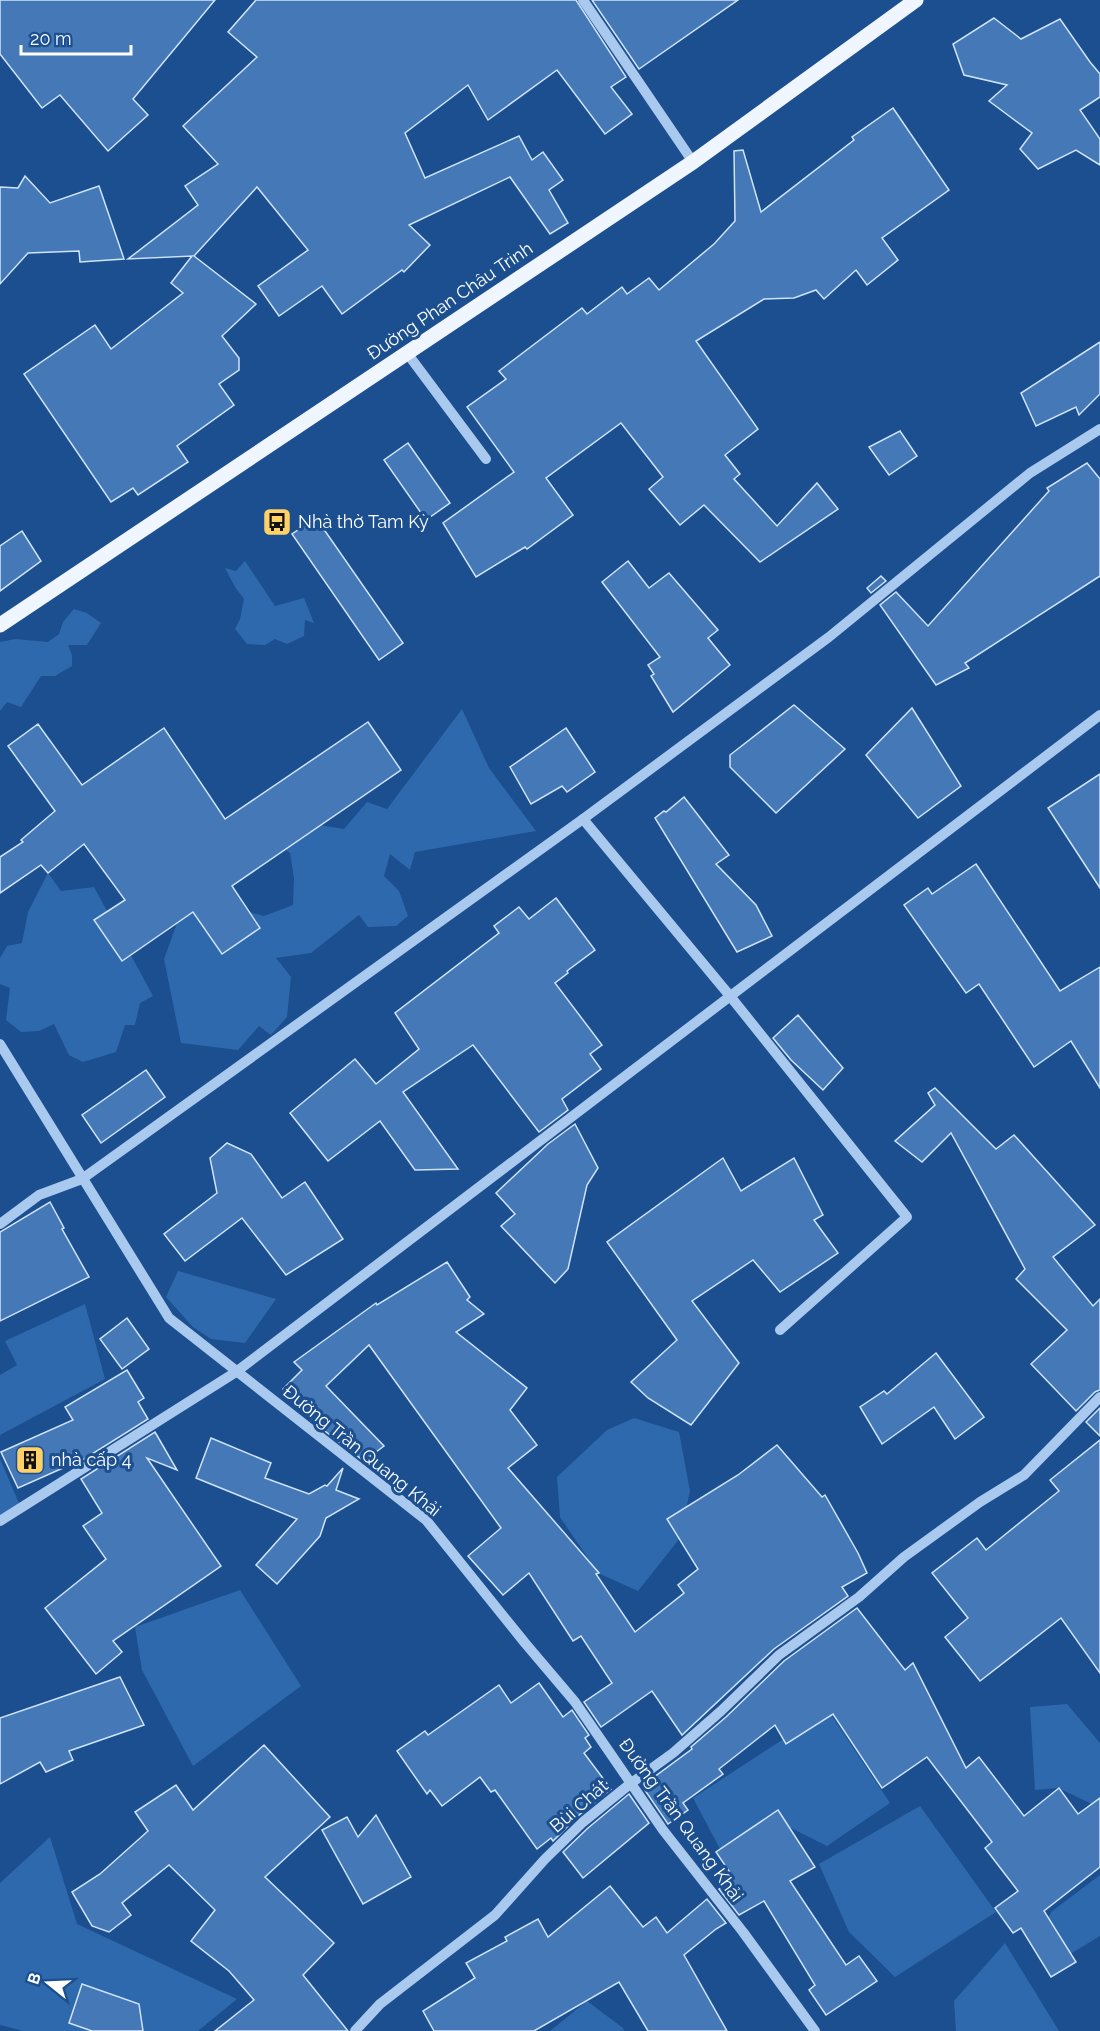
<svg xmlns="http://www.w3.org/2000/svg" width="1100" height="2031" viewBox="0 0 1100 2031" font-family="Raleway,sans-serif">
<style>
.green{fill:#2e69ad}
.building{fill:#4478b7;stroke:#cfe3fa;stroke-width:1.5}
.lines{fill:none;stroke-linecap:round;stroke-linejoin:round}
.minor{stroke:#a9c9ee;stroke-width:10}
.major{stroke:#f0f6ff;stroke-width:15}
.labels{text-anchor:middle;stroke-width:6;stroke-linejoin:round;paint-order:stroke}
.street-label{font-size:18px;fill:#fff;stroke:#1b4f8f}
.poi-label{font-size:18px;fill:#fff;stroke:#1b4f8f;text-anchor:start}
</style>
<rect width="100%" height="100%" fill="#1b4f8f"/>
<g class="green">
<polygon points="245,561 275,606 304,598 314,623 305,620 304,636 287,644 275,639 265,645 247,644 235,629 240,619 244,599 235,587 225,568 236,571"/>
<polygon points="74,609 87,613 101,623 87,645 68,645 72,655 72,666 55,676 41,676 21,707 7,702 0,711 0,642 15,639 48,642 59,634 63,622"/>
<polygon points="462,709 489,768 536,831 415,852 410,870 390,854 384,876 399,891 408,916 396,926 368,927 359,915 311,953 276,958 291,977 287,1017 271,1035 259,1026 238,1050 181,1043 164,959 189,890 201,874 252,913 264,916 293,905 294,878 290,853 268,836 313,824 344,829 367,802 387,809"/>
<polygon points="48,873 61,891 94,887 153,996 140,1003 135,1025 125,1025 116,1052 83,1062 69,1055 54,1024 39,1031 21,1032 6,1020 10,988 0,984 0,958 7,946 22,943 28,912"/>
<polygon points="178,1271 276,1299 245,1343 211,1339 193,1327 166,1297"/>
<polygon points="85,1304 105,1379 0,1435 0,1375 17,1365 5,1341"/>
<polygon points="634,1418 679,1432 690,1491 680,1538 638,1591 598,1573 560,1517 557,1477 607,1430"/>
<polygon points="0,1459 21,1508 0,1515"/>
<polygon points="240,1590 301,1686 193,1766 142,1670 135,1627"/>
<polygon points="1067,1704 1100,1743 1100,1814 1092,1804 1058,1788 1035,1790 1030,1707"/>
<polygon points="828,1710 890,1803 827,1846 789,1827 736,1879 693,1798"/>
<polygon points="920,1806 996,1912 895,1977 849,1932 819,1864"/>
<polygon points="50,1837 77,1924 237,1999 198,2031 23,2031 0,2025 0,1883"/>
<polygon points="1100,1875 1100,1936 1067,1956 1041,1937 1051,1912"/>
<polygon points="1005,1943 1059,2031 956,2031 954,2001"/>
<polygon points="587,2001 623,2028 624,2031 550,2031"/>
</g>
<g class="building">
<polygon points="0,0 215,0 133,99 148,115 108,151 60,95 42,108 0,54"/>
<polygon points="256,0 576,0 626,77 611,87 632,114 605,134 557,70 488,120 468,85 405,133 425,178 519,136 532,160 543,152 563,180 549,190 568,223 550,234 510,177 409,225 430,245 404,272 402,270 342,314 322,286 279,316 258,286 308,250 257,187 194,256 256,304 222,336 239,358 239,370 219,384 234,405 177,446 188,462 138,495 133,488 111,502 24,374 95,325 111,349 183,293 171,283 192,256 128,259 198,205 185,186 218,164 183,126 257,57 228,32"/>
<polygon points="592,0 738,0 639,69"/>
<polygon points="994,18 1021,39 1060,19 1090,62 1100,74 1100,97 1080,110 1100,139 1100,165 1076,150 1038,169 1020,149 1032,133 989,101 1007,85 964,75 953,44"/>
<polygon points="893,108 949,190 882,238 898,260 867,285 856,270 824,299 816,290 794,298 764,299 696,341 758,429 725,455 740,474 734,479 777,526 817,483 838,509 760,562 704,505 680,525 649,489 663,477 621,423 546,478 573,515 527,549 525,547 476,577 443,523 514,472 467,407 506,379 499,371 582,308 587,314 622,287 627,294 649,278 659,290 714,244 735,221 734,151 743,150 761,212 854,140 852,137"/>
<polygon points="25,176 50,203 99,186 124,259 80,262 79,251 28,253 0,284 0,187 18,188"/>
<polygon points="1100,342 1100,394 1079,415 1076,407 1036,426 1021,393"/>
<polygon points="900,431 917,456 889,475 869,447"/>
<polygon points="408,443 450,503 426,520 384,460"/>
<polygon points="1087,463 1100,479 1100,576 965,663 969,668 936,685 880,605 896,592 928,626 1049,491 1047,488"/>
<polygon points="316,518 403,643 379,660 292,534"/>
<polygon points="22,531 41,561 0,591 0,546"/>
<polygon points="628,561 649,588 669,573 718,630 708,638 730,665 673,712 651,676 654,674 648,665 660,657 602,582"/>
<polygon points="881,576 886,581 871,593 867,588"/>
<polygon points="794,705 845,749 776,813 730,767 730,755"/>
<polygon points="912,708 961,786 918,818 866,755"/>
<polygon points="368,722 401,770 232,886 260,928 222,954 193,912 122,961 94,920 125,900 84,844 48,873 41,865 0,893 0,857 23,842 21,840 55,811 8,746 38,724 82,785 164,728 225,819"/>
<polygon points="566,728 595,772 567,792 562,786 531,804 510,767"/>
<polygon points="1100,774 1100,888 1048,808"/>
<polygon points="684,797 729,855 716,864 756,905 772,936 737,952 655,818 664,811 666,812"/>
<polygon points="976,864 1060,991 1100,967 1100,1088 1071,1041 1034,1067 979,984 966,993 904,905 928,888 932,894"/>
<polygon points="556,898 595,950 567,971 568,973 555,983 602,1045 590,1054 601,1069 562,1099 568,1110 539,1132 473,1045 403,1092 458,1169 415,1170 380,1121 328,1161 290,1113 355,1059 376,1084 419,1049 395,1013 499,933 494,926 519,907 529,919"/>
<polygon points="798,1015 843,1068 823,1090 791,1060 773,1038"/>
<polygon points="146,1070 165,1097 101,1143 82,1115"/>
<polygon points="935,1088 996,1149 1014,1135 1095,1225 1053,1257 1093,1306 1100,1299 1100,1390 1095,1392 1076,1411 1031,1364 1067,1330 1016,1279 1025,1269 951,1133 922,1162 895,1141 935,1105 928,1093"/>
<polygon points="575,1124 598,1168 587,1185 568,1269 555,1283 501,1226 515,1214 496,1193 548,1144"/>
<polygon points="227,1143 251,1154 282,1198 305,1182 343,1239 286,1275 242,1218 185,1261 164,1234 217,1193 210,1158"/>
<polygon points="723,1158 741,1191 794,1158 823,1215 814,1220 838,1253 780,1292 753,1260 692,1301 739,1363 691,1425 648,1398 631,1382 677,1340 607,1242"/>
<polygon points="50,1202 64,1228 62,1229 89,1277 0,1321 0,1232"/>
<polygon points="447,1262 470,1297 467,1300 484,1314 456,1332 527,1388 510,1410 537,1445 508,1468 599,1573 596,1574 635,1632 684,1593 678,1585 698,1569 667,1519 738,1475 777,1445 822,1497 825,1495 858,1553 867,1573 842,1587 848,1596 774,1649 682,1735 652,1691 601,1727 584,1702 612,1683 581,1636 573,1641 529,1573 503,1595 468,1556 501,1528 369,1345 326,1386 384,1446 364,1461 317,1425 283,1389 302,1370 294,1362 376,1303 377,1305"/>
<polygon points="127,1318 149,1349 122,1369 100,1339"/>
<polygon points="936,1353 984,1417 955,1439 934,1407 882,1444 860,1407 884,1391 887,1394"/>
<polygon points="127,1370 144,1398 138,1402 148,1419 73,1466 72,1464 18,1488 1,1452 73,1420 65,1407"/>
<polygon points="1100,1408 1100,1436 1086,1422"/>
<polygon points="155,1432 177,1470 147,1458 221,1566 113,1641 122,1652 96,1674 45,1608 106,1559 83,1526 102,1513 81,1479"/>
<polygon points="211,1438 271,1463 265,1478 309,1494 325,1485 327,1486 343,1468 336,1490 359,1499 326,1518 320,1536 277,1584 256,1565 297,1519 196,1478"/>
<polygon points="1100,1440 1100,1673 1061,1618 980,1681 945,1637 968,1618 932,1573 977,1538 986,1550 1059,1491 1050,1480"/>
<polygon points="857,1608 905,1670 913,1663 966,1768 979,1757 1024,1816 1059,1788 1078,1814 1100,1798 1100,1867 1044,1911 1076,1962 1051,1977 1021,1928 1013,1933 995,1908 1018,1891 985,1848 992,1842 927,1757 882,1788 833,1714 786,1744 775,1725 719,1769 723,1774 683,1803 688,1810 668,1824 642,1786 692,1749 691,1747 726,1717 784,1661"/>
<polygon points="120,1677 144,1725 69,1751 73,1760 46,1772 40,1762 0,1784 0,1718"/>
<polygon points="539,1683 563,1717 572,1710 589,1735 585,1738 591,1747 584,1753 611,1789 578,1816 553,1841 551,1838 537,1849 495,1790 491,1792 480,1777 442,1806 430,1790 427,1794 397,1751 425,1731 428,1735 499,1685 511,1703"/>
<polygon points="264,1745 330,1817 265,1877 334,1943 303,1975 348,2031 215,2031 254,2000 229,1971 191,1941 215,1910 169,1865 122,1903 131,1915 109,1932 92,1926 72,1892 100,1874 148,1831 135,1812 176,1785 193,1810"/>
<polygon points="629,1794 649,1823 583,1878 563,1852 588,1828"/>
<polygon points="778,1810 815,1867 790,1881 846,1965 859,1956 877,1981 826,2015 809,1990 815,1985 764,1901 739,1915 719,1889 733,1877 716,1852"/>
<polygon points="376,1815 411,1877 363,1904 322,1830 347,1817 358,1837"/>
<polygon points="610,1886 643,1927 656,1917 667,1933 707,1899 726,1923 716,1929 684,1955 727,2031 648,2031 619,1982 534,2031 434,2031 423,2011 475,1978 466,1963 507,1941 505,1937 538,1919 548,1937"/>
<polygon points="82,1984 139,2004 143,2031 92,2031 69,2023"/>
</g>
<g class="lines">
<g class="minor">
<polyline points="583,0 693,162"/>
<polyline points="407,353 486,459"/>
<polyline points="583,819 730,996 907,1217 780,1330"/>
<polyline points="0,1044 169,1318 426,1520 525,1643 575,1702 663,1830 743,1932 815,2031"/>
<polyline points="0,1224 39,1195 82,1179 583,819 829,637 1030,473 1100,429"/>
<polyline points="0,1521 236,1372 1100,715"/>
<polyline points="355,2031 380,2004 495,1915 545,1859 583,1822 630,1784 673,1753 721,1711 779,1655 859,1597 904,1557 980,1502 1024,1475 1100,1397"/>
</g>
<polyline class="major" points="0,625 693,162 916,0"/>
</g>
<defs>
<g id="bus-square" transform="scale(1.5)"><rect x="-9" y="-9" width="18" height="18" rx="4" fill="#ffd166" stroke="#1b4f8f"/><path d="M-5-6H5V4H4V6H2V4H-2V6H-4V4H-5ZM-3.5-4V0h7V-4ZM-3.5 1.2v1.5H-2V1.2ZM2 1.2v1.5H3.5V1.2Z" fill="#111"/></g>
<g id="building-square" transform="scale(1.5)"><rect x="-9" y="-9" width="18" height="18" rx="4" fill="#ffd166" stroke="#1b4f8f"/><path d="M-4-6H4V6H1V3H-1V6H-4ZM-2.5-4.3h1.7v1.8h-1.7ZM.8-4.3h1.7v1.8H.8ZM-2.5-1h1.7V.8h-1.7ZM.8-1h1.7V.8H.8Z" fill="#111"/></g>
</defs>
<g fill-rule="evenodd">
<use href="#bus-square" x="277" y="522"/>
<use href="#building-square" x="30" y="1460"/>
</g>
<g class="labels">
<g class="street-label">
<text transform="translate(450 301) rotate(-34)" y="6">Đường Phan Châu Trinh</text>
<text transform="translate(362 1451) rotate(39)" y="6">Đường Trần Quang Khải</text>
<text transform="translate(579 1806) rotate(-41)" y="6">Bùi Chát</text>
<text transform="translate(681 1820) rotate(54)" y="6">Đường Trần Quang Khải</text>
</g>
<g class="poi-label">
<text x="298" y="528">Nhà thờ Tam Kỳ</text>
<text x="51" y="1466">nhà cấp 4</text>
</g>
</g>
<g transform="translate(48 1983) rotate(288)" stroke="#1b4f8f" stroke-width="4.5" paint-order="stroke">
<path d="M0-4.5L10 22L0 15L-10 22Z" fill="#ffffff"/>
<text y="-9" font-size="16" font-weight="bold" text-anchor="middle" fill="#ffffff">B</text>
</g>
<path d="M21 45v9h110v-9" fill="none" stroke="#ffffff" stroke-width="3"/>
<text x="30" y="45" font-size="18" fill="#ffffff" stroke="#1b4f8f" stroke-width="4.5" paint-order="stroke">20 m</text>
</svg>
